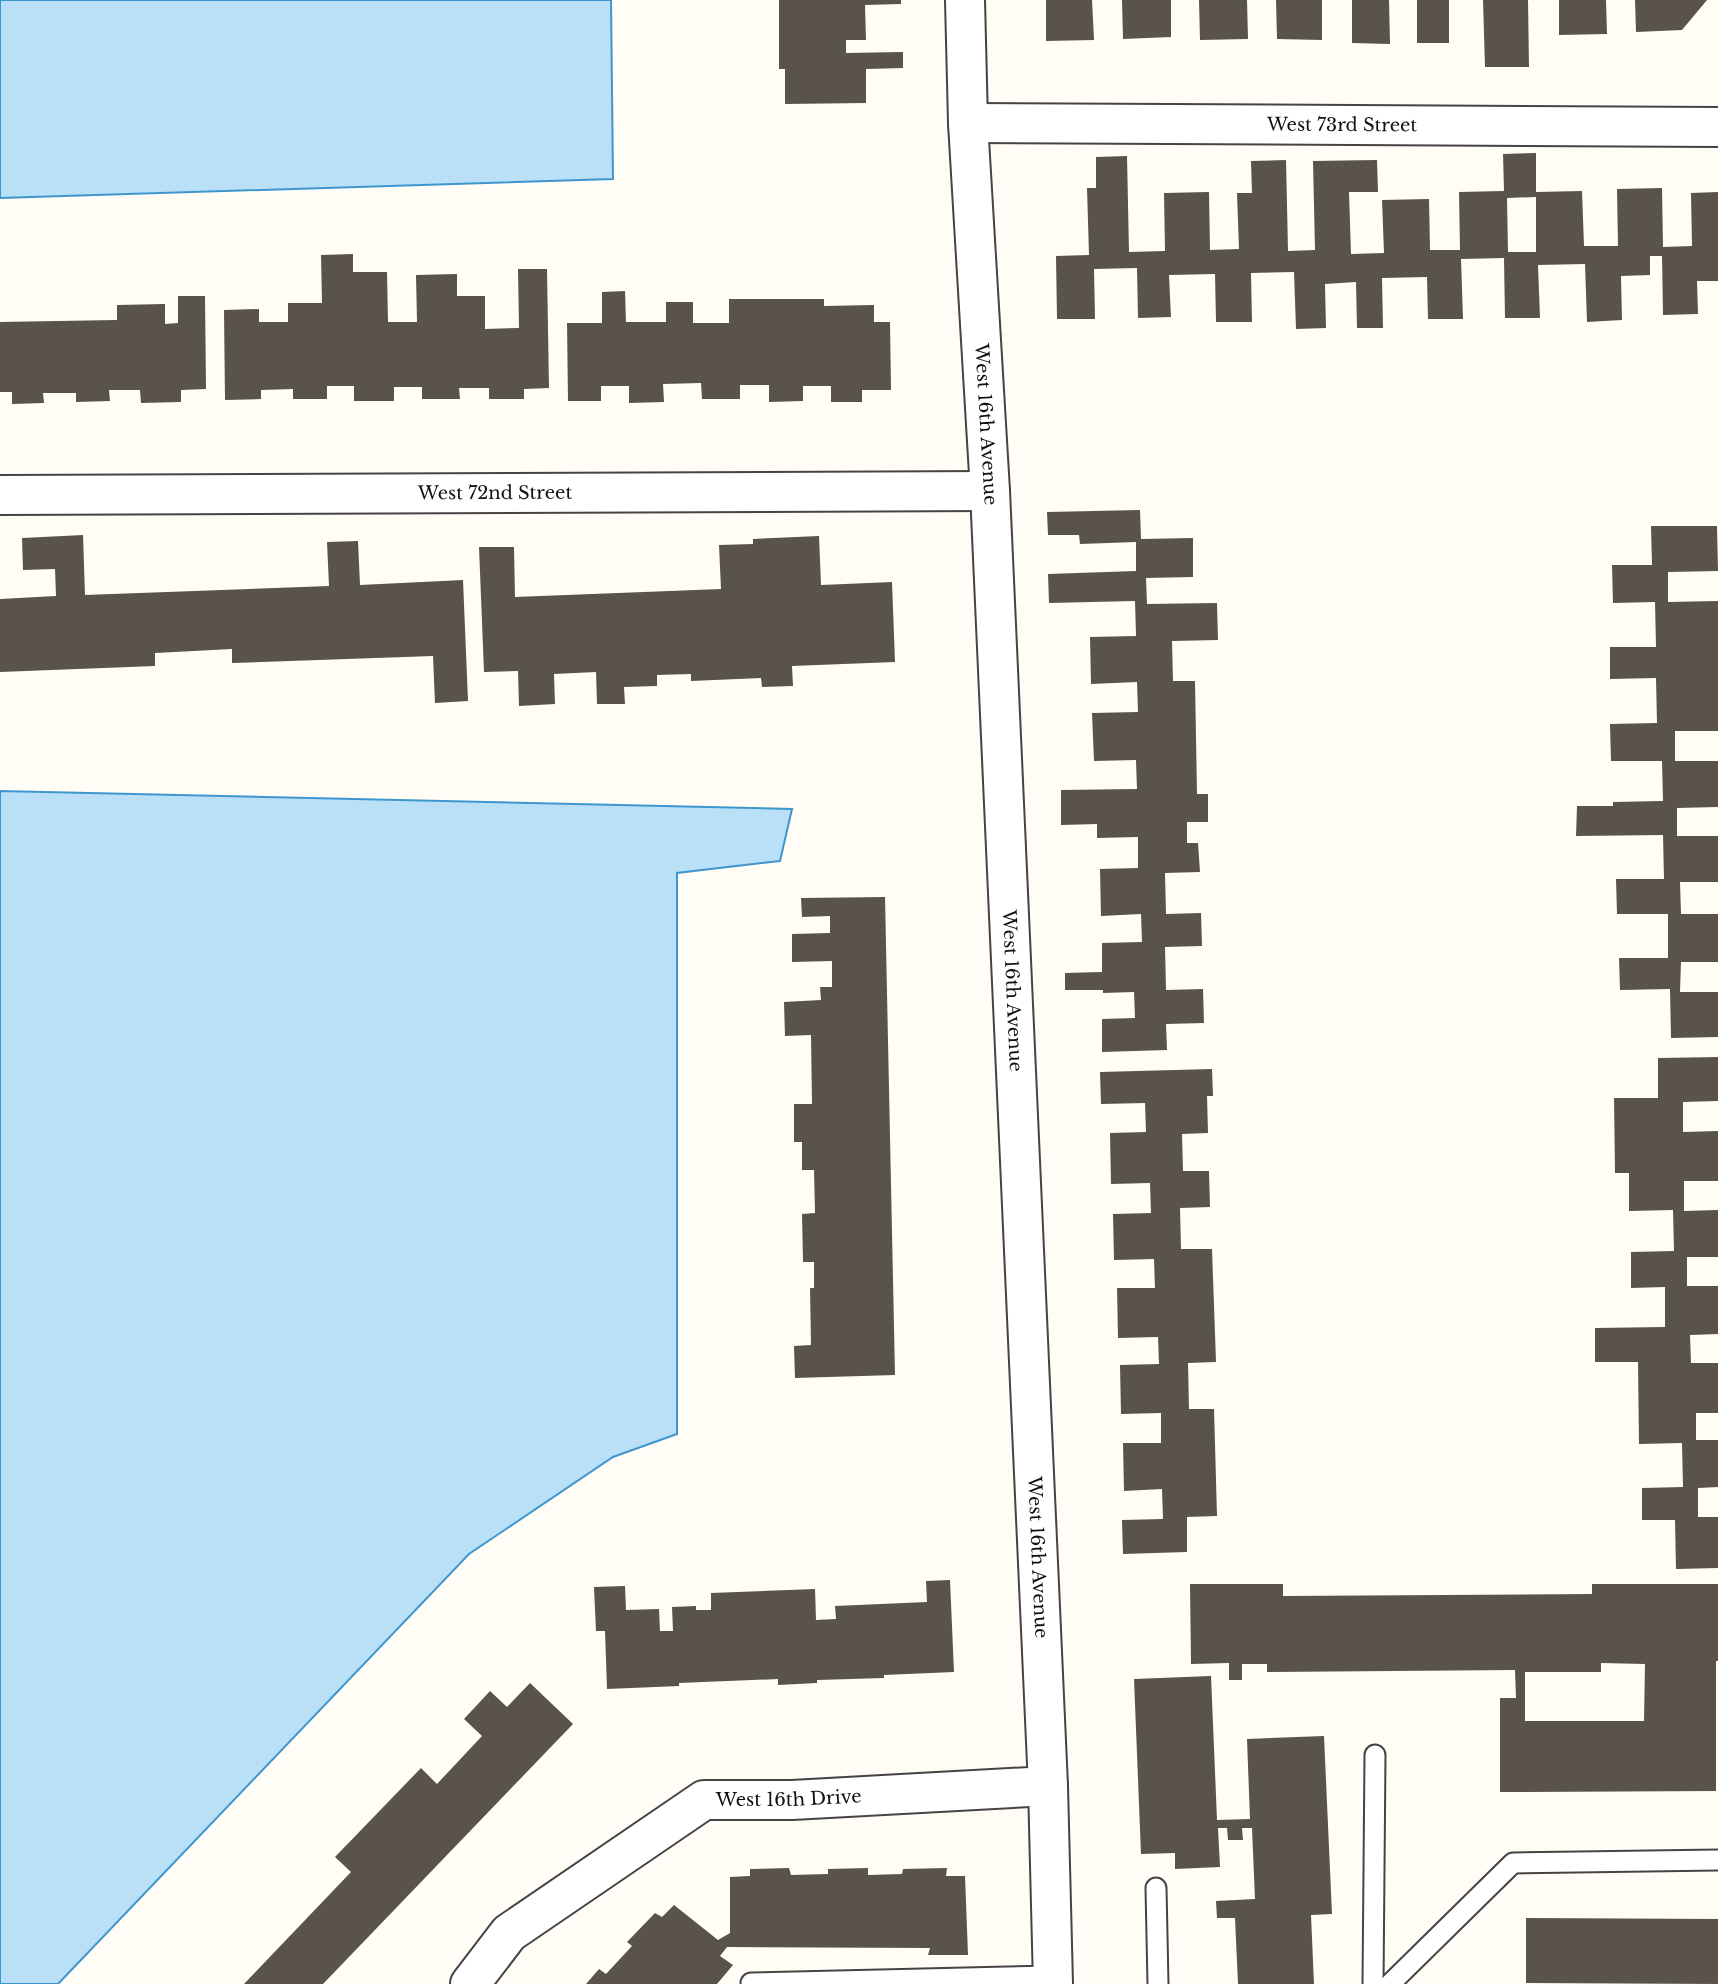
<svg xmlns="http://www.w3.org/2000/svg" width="1718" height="1984" viewBox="0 0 1718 1984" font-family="'Libre Baskerville',serif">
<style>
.water{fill:#b9e0f7;stroke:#3f96cf;stroke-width:2}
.building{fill:#5a524d;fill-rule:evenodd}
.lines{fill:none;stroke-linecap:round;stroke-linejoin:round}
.service-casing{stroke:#444;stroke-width:23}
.minor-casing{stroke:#444;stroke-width:42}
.tertiary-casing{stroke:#444;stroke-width:42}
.service{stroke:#fff;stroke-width:19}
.minor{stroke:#fff;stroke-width:38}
.tertiary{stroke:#fff;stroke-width:38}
.labels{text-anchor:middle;stroke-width:7;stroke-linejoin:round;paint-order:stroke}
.street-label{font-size:18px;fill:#111;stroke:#fff}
</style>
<rect width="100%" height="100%" fill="#fffdf5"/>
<g class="water">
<polygon points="0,0 611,0 613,179 0,198"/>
<polygon points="0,791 792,809 780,861 677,873 677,1434 613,1457 469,1554 58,1984 0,1984"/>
</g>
<g class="building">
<polygon points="779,0 901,0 901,4 865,5 866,40 846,40 846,53 903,52 903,68 866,69 866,103 785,104 785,69 779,69"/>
<polygon points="1046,0 1092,0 1094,40 1046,41"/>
<polygon points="1122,0 1171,0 1171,37 1123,39"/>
<polygon points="1199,0 1247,0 1248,39 1200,40"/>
<polygon points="1276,0 1322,0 1322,40 1277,39"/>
<polygon points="1352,0 1389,0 1390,44 1352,43"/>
<rect x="1417" y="0" width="32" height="43"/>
<polygon points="1483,0 1528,0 1529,67 1485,67"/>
<polygon points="1559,0 1606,0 1607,34 1559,35"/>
<polygon points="1635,0 1707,0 1682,30 1636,32"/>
<path d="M1536,153V192L1582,191L1584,246H1618L1617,189L1662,188L1663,247L1692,246L1691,193L1718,192V281H1697L1698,314L1663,315L1662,256H1650V275L1621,276L1622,320L1587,322L1585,264L1538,265L1540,318H1505L1504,258L1461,259L1463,319H1428L1427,277L1382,278L1383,328H1357L1356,282L1325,284L1326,328L1296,329L1294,272L1251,273L1252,322H1216L1215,274L1169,275L1171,317L1138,318L1137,268L1094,269L1095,319H1057L1056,256L1089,255L1087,188H1096V157L1127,156L1129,252L1165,251L1164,193L1209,192L1210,250L1239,249L1237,193H1252L1251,161L1286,160L1288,251L1315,250L1313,161L1377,160L1378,192H1349L1351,254L1384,253L1382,200L1429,199L1430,250H1460L1459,192L1504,191L1503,154ZM1536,197V252H1508L1507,198Z"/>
<polygon points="353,254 353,272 387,272 388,322 417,322 416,275 457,274 457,296 485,296 485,329 519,328 518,269 547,269 549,388 524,389 524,399 489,399 489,388 459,388 460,399 422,399 422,387 394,387 394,401 354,401 354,386 327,386 327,399 293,399 293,389 261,390 261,399 225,400 224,310 259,309 259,322 288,322 288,303 322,303 321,255"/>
<polygon points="625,291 626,322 666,322 666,302 693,302 693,323 729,323 729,299 824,299 824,306 874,305 874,322 890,322 891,390 862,390 862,402 831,402 831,386 803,386 803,401 769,402 769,385 740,385 740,399 702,399 701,383 663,384 664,402 629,403 629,386 601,386 601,401 568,401 567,323 602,323 602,292"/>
<polygon points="178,296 205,296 206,389 181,390 181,402 141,403 140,390 109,390 110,401 76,402 76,393 43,393 44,403 12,404 12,392 0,392 0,322 117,320 117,305 165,304 165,324 178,323"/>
<polygon points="1140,510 1141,539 1193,538 1193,577 1146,578 1147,604 1217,603 1218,640 1172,641 1173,681 1195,681 1197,794 1208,794 1208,822 1187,822 1187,843 1198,843 1200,872 1165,873 1166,914 1201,913 1202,946 1165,947 1166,990 1203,989 1204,1023 1166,1024 1167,1050 1102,1052 1102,1019 1135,1018 1134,992 1103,993 1103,990 1065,990 1065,973 1102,972 1102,943 1142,942 1141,914 1101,916 1100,869 1138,868 1138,837 1097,838 1097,824 1061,825 1061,790 1137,789 1136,760 1094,761 1092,713 1138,712 1137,682 1091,684 1090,637 1136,636 1135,601 1049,603 1048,574 1136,571 1136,542 1080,544 1079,535 1048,535 1047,512"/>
<polygon points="1651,526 1717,526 1718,571 1668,572 1668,602 1718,601 1718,731 1675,731 1675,761 1718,761 1718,807 1677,808 1677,836 1718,836 1718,882 1680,882 1681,914 1718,914 1718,962 1681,962 1680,992 1718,992 1718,1037 1671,1038 1670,989 1620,990 1619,958 1668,958 1668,914 1617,914 1616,879 1664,879 1663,835 1576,836 1577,806 1613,806 1613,802 1663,801 1662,761 1611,761 1610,724 1657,723 1656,678 1610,679 1610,647 1656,647 1655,602 1613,603 1612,565 1652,565"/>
<polygon points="83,535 85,595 329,586 327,542 358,541 360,585 463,580 468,701 435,703 433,656 232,663 232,649 155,653 155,666 0,672 0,599 56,596 55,569 23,570 22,538"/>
<polygon points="819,536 821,585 892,582 895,662 792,666 793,686 762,687 761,678 691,681 691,674 657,675 657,686 624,687 625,704 597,704 596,672 554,674 555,704 519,706 518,671 484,672 479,547 514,547 515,597 721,589 719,545 753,544 753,539"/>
<polygon points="885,897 895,1375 795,1378 794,1346 811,1345 810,1288 814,1288 814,1262 803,1262 802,1214 815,1213 814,1170 802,1170 802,1142 794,1142 794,1104 812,1104 811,1035 785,1036 784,1002 821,1000 820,987 832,987 832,961 792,962 792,934 830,933 830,916 802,917 801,898"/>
<polygon points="1718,1057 1718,1101 1683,1102 1683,1132 1718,1131 1718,1181 1684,1181 1684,1211 1718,1210 1718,1257 1687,1257 1687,1286 1718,1286 1718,1334 1690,1335 1691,1363 1718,1363 1718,1413 1696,1413 1696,1440 1718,1440 1718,1487 1698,1488 1698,1517 1718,1517 1718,1568 1676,1569 1675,1520 1642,1520 1642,1488 1683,1487 1682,1443 1639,1444 1638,1362 1595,1362 1595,1328 1665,1327 1665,1287 1631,1288 1631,1252 1674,1251 1673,1210 1629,1211 1629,1173 1615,1173 1614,1098 1658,1098 1658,1058"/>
<polygon points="1212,1069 1213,1096 1207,1096 1208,1133 1182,1134 1183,1171 1209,1171 1210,1207 1180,1208 1181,1249 1212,1249 1216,1362 1188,1363 1189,1409 1214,1409 1217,1516 1187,1517 1187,1552 1123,1554 1122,1520 1163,1519 1162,1489 1124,1491 1123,1443 1161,1443 1161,1413 1121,1414 1120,1365 1159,1364 1158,1337 1118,1338 1117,1288 1155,1288 1154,1259 1114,1260 1113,1214 1151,1213 1150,1183 1111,1184 1110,1133 1146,1132 1145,1103 1101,1104 1100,1072"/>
<polygon points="950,1580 954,1672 884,1675 884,1678 817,1680 817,1683 778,1685 778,1679 679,1683 679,1686 607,1689 605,1631 596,1631 594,1587 625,1586 626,1610 659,1609 660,1631 673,1631 672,1607 696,1606 696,1610 711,1610 711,1593 815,1589 816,1620 836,1619 835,1606 927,1602 926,1581"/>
<path d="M1190,1584H1283V1596L1592,1594V1584H1718V1661H1716V1791L1500,1792V1698H1516L1515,1670L1267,1672V1664H1242V1680H1229V1663L1191,1664ZM1601,1663L1645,1664L1644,1721H1525V1672H1601Z"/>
<polygon points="1211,1676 1217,1820 1250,1819 1247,1739 1324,1736 1332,1914 1311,1915 1314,1984 1238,1984 1235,1918 1217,1918 1216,1901 1255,1899 1252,1828 1242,1828 1243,1840 1228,1840 1227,1828 1218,1828 1220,1867 1175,1869 1175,1853 1141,1854 1134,1679"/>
<polygon points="530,1683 573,1724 323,1984 244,1984 351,1872 335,1857 421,1768 437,1784 482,1736 464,1719 490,1691 507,1707"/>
<polygon points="789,1868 791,1875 828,1874 828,1869 868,1868 868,1875 902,1874 903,1869 947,1868 946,1876 965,1876 968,1955 928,1955 930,1948 727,1947 720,1956 733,1965 717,1984 586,1984 599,1969 606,1974 632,1946 627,1942 655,1913 662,1917 674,1905 718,1940 730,1933 730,1877 750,1876 750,1869"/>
<polygon points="1526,1918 1718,1919 1718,1984 1526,1983"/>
</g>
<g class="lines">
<g class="service-casing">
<g id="service">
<polyline points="1156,1888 1158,1984"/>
<polyline points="751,1983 1053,1976"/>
<polyline points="1373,1984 1375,1755"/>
<polyline points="1390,1984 1513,1863 1718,1860"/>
</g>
</g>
<g class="minor-casing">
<g id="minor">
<path id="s1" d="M968,123L1718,127"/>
<path id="s2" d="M0,495L990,491"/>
<path id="s3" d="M470,1984L509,1933L704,1800H792L1048,1786"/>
</g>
</g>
<g class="tertiary-casing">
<g id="tertiary">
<path id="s4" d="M965,0L968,123L990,491L1048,1786L1053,1984"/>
</g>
</g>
<use href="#service" class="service"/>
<use href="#minor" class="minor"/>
<use href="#tertiary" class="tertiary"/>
</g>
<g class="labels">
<g class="street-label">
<text dy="6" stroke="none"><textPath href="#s1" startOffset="374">West 73rd Street</textPath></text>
<text dy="6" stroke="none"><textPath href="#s4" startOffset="425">West 16th Avenue</textPath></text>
<text dy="6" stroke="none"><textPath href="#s2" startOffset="495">West 72nd Street</textPath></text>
<text dy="6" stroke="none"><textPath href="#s4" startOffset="992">West 16th Avenue</textPath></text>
<text dy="6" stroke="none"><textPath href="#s4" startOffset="1559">West 16th Avenue</textPath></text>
<text dy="6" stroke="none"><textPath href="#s3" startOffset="385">West 16th Drive</textPath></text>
</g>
</g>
</svg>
